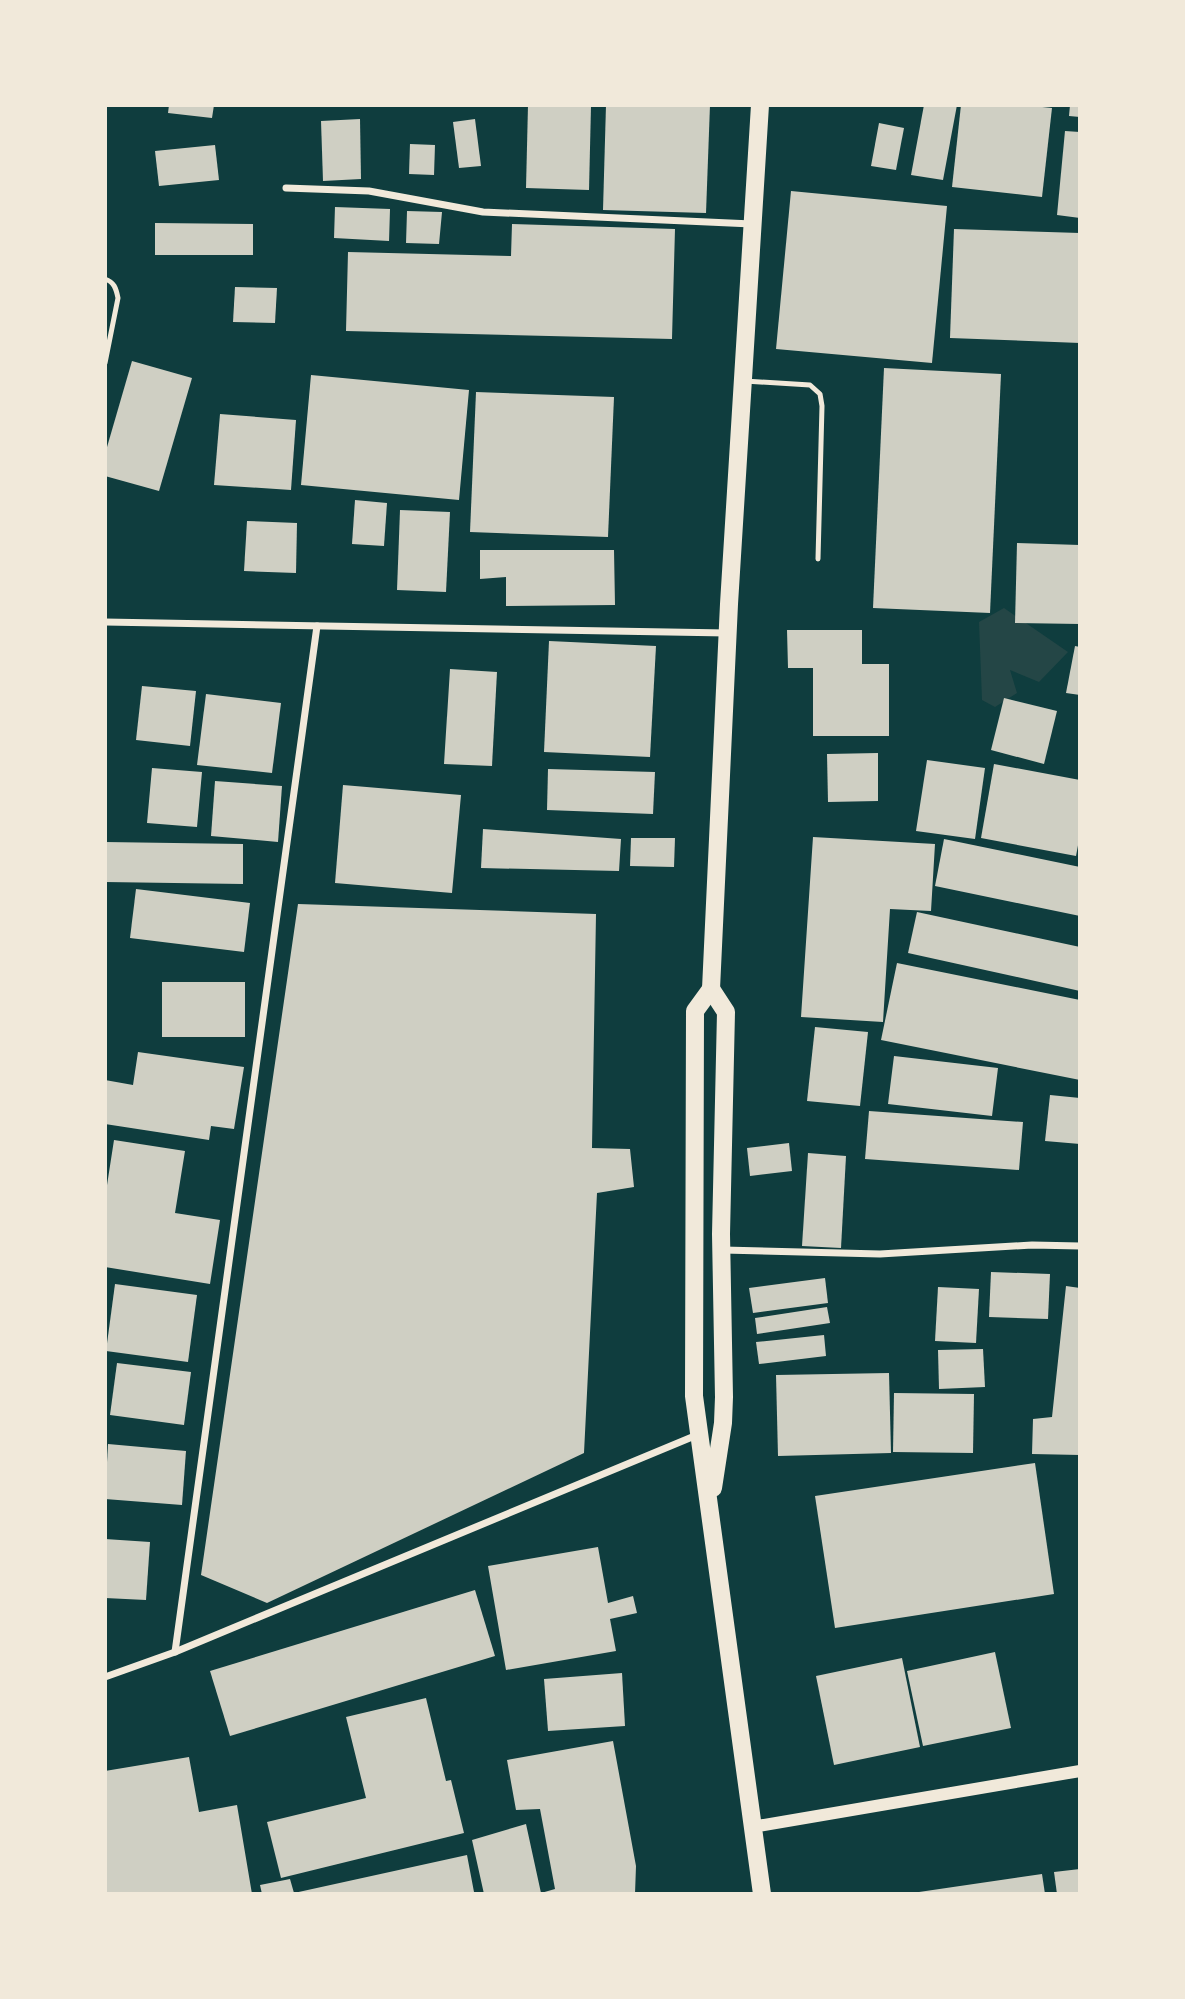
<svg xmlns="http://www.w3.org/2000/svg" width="1185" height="1999" viewBox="0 0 1185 1999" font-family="'Public Sans',sans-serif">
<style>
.green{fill:#244646}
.building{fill:#cfcfc3}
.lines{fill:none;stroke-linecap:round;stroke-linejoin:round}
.service{stroke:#f1e9da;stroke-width:5}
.minor{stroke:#f1e9da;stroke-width:7}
.tertiary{stroke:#f1e9da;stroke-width:12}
.primary{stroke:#f1e9da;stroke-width:18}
</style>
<rect width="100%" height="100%" fill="#0f3d3e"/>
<polygon class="green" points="1004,608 1068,652 1039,682 1010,670 1017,693 995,707 982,700 979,622"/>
<g class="building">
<polygon points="169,105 214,105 212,118 168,113"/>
<polygon points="528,105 591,106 589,190 526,188"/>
<polygon points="606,105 710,105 706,213 603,210"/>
<polygon points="924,105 957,105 943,180 911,175"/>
<polygon points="961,105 1023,105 1052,108 1042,197 952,187"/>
<polygon points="1070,105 1080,105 1080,117 1069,116"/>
<polygon points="360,119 361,179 323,181 321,121"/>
<polygon points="475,119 481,166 459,168 453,122"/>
<polygon points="879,123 904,128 896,170 871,166"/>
<polygon points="1065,131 1080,132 1080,218 1057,215"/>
<polygon points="410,144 435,145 434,175 409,174"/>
<polygon points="215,145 219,180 159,186 155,151"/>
<polygon points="791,191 947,206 932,363 776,349"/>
<polygon points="335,207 390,209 389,241 334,238"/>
<polygon points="407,211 442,212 439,244 406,243"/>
<polygon points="155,223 253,224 253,255 155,255"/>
<polygon points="512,224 675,229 672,339 346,331 348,252 511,256"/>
<polygon points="954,229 1080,233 1080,343 950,338"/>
<polygon points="235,287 277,288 275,323 233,322"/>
<polygon points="132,361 192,378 159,491 105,476 105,454"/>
<polygon points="884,368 1001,374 990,613 873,608"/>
<polygon points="311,375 469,390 459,500 301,485"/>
<polygon points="476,392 614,397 608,537 470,532"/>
<polygon points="220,414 296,420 291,490 214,485"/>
<polygon points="355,500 387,503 384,546 352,544"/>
<polygon points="400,510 450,512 446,592 397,590"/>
<polygon points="247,521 297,523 296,573 244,571"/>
<polygon points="1017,543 1080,545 1080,624 1015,623"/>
<polygon points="480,550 614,550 615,605 506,606 506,577 480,579"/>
<polygon points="787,630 862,630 862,664 889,664 889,736 813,736 813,668 788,668"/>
<polygon points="549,641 656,646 650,757 544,752"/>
<polygon points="1075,646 1080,647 1080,695 1066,693"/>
<polygon points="450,669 497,672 492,766 444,764"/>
<polygon points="142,686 196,691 190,746 136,740"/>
<polygon points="206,694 281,703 272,773 197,765"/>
<polygon points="1004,698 1057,711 1044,764 991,750"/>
<polygon points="878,753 878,801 828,802 827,754"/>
<polygon points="927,760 985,768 975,839 916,831"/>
<polygon points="994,764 1080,780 1080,835 1076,856 981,838"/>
<polygon points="152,768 202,772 197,827 147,823"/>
<polygon points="548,769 655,772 653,814 547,810"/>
<polygon points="215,781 282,786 278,842 211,836"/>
<polygon points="343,785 461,795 452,893 335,883"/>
<polygon points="483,829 621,839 619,871 481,868"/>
<polygon points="813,837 935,844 931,911 890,909 883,1022 801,1017"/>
<polygon points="631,838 675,838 674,867 630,866"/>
<polygon points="944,839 1080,867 1080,916 935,886"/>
<polygon points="105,842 243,844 243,884 105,882"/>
<polygon points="136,889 250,903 244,952 130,938"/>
<polygon points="298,904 596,914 592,1148 630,1149 634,1187 597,1193 584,1453 267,1603 201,1575"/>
<polygon points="917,912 1080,947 1080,991 908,953"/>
<polygon points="897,963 1080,1000 1080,1080 881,1040"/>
<rect x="162" y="982" width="83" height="55"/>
<polygon points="815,1027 868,1032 860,1106 807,1101"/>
<polygon points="138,1052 244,1067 234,1129 211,1126 209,1140 105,1124 105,1080 133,1085"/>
<polygon points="894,1056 998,1068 992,1116 888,1104"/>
<polygon points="1050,1095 1080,1098 1080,1144 1045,1141"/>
<polygon points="869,1111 1023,1122 1019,1170 865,1159"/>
<polygon points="114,1140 185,1151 175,1213 220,1220 210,1284 105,1267 105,1198"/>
<polygon points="789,1143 792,1171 750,1176 747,1148"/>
<polygon points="808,1153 846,1156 841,1248 802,1246"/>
<polygon points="991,1272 1050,1274 1048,1319 989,1317"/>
<polygon points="825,1278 828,1303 753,1313 749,1288"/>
<polygon points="115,1284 197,1295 188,1362 106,1351"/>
<polygon points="1066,1286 1080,1288 1080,1455 1032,1454 1033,1419 1052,1417"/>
<polygon points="938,1287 979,1289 976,1343 935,1341"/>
<polygon points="827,1307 830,1323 757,1334 755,1318"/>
<polygon points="824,1335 826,1356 759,1364 756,1342"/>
<polygon points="983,1349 985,1387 939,1389 938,1350"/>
<polygon points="117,1363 191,1372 184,1425 110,1415"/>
<polygon points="889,1373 891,1453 778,1456 776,1375"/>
<polygon points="894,1393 974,1394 973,1453 893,1452"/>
<polygon points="108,1444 186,1451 182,1505 105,1499"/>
<polygon points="1035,1463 1054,1594 835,1628 815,1496"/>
<polygon points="105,1539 150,1542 146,1600 105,1598"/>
<polygon points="598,1547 608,1603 633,1596 637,1613 610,1619 616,1651 506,1670 488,1566"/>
<polygon points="475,1590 495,1656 230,1736 210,1671"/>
<polygon points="995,1652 1011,1728 923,1746 907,1671"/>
<polygon points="902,1658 920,1747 834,1765 816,1676"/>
<polygon points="622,1673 625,1726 548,1731 544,1679"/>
<polygon points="426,1698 446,1781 451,1780 464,1833 281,1878 267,1822 366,1798 346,1717"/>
<polygon points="613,1741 636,1866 635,1894 484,1894 472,1840 526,1824 541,1893 555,1889 540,1809 516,1810 507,1760"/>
<polygon points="189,1757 199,1812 237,1805 252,1894 105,1894 105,1771"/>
<polygon points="467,1855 474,1892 465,1894 262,1894 260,1885 290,1879 294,1893"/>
<polygon points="1080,1869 1080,1894 1057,1894 1054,1872"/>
<polygon points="1042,1874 1045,1894 920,1894 919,1892"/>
</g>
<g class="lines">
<g class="service">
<path d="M105,279C114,282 116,288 118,298L105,363"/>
<polyline points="745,381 810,385 820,394 822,406 818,559"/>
</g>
<g class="minor">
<polyline points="286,188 369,191 483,212 752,224"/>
<polyline points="105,622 727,633"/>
<polyline points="723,1250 880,1254 1032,1245 1080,1246"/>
<polyline points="175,1652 317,626"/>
<polyline points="105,1677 175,1652 697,1435"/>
</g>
<polyline class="tertiary" points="752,1827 1080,1771"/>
<g class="primary">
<polyline points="711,989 695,1011 694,1396 762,1894"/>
<polyline points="711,989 729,604 760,105"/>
<polyline points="711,989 726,1012 721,1234 724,1397 723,1423 713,1488"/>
</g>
</g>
<rect width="1185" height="1999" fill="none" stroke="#f1e9da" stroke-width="214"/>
</svg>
